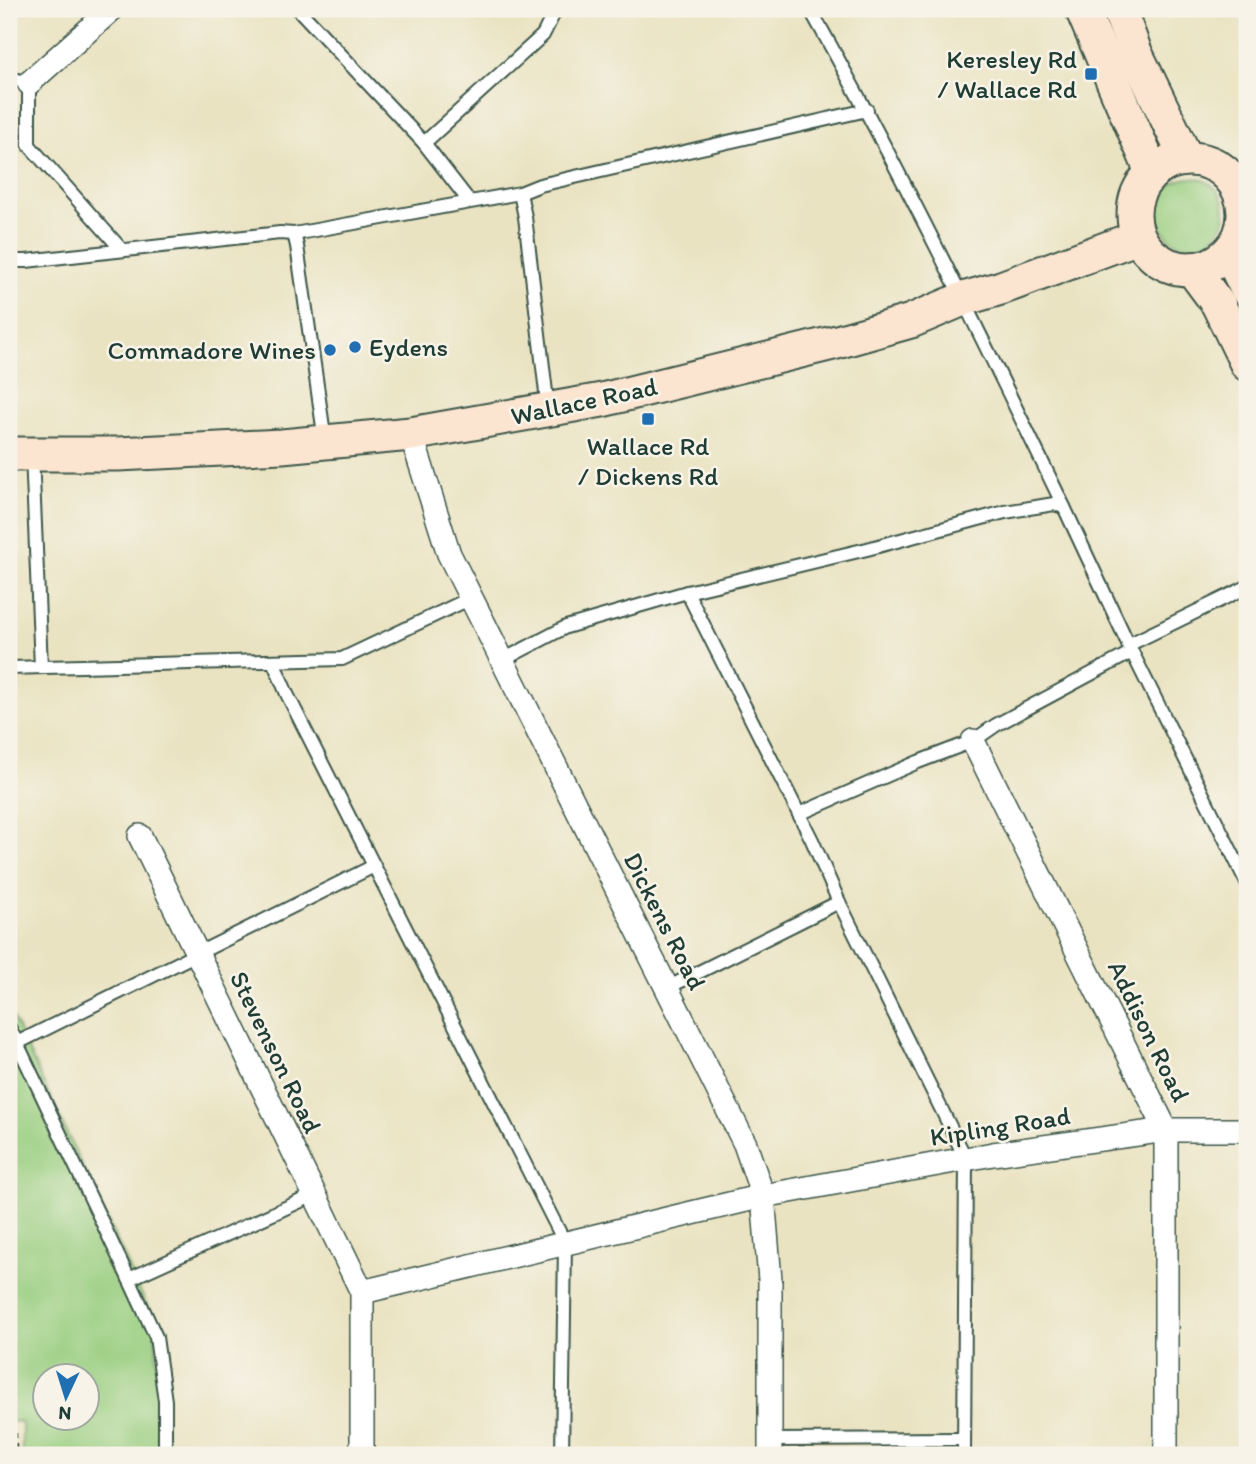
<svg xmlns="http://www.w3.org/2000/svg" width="1256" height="1464" viewBox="0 0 1256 1464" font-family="Itim,sans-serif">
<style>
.green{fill:#97cd7e;stroke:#5b8559;stroke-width:2;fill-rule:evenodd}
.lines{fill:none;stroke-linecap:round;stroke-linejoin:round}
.lane-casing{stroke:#3d5649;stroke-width:16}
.street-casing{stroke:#3d5649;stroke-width:26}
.secondary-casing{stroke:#3d5649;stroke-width:37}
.path{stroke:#3d5649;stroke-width:4.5;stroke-dasharray:5 5;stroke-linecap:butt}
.lane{stroke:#fff;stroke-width:12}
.street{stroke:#fff;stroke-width:23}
.secondary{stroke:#fce5d0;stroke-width:33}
.poi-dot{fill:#1f6fb2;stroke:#f7f3e8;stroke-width:2.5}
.labels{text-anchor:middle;stroke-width:5;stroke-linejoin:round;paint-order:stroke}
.poi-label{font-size:26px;fill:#1f3d34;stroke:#f7f3e8;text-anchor:end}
.street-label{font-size:26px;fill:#1f3d34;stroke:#f7f3e8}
</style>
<rect width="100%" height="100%" fill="#f7f3e8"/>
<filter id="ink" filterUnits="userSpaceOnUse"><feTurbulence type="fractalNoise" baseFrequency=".0143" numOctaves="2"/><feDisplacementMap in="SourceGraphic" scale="14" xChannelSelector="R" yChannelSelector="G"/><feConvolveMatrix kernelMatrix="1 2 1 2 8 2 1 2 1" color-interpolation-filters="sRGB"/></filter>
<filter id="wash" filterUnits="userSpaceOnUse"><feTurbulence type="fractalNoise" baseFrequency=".00686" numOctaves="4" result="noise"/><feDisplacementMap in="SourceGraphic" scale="28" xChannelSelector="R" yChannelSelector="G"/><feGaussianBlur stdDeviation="1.57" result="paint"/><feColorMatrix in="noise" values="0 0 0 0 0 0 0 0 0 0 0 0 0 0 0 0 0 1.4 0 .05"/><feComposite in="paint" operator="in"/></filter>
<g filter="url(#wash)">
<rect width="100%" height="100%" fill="#eae3c2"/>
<g class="green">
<circle cx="1191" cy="212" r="34"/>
<path d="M9,1009L155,1323L161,1455H22V1422L9,1421ZM46,1376H88V1418H46Z"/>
</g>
</g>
<g filter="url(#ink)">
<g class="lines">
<g class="lane-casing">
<g id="lane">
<polyline points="298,9 424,143 469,201"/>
<path d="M812,9L814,16C904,176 984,342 1064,507"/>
<polyline points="9,78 29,83 29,145 122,250"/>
<polyline points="424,143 543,35 556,9"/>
<polyline points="520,193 525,217 548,409"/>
<polyline points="294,234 297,246 325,441"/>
<polyline points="9,261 26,261 280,233 294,234 520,193 540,185 867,110"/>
<polyline points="32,454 41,667"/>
<polyline points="687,592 812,840 839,902 966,1159 964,1455"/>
<polyline points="1128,645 1247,587"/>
<polyline points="503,660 566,627 687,592 867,549 1005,512 1054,504 1064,507 1132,652 1247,883"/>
<polyline points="273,661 287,694 565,1243 562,1455"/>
<polyline points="9,668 342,659 471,598"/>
<polyline points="799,814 918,762 973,741 996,725 1132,652"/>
<polyline points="667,988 839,902"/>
<polyline points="9,1027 17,1043 374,866"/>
<polyline points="17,1043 129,1279 314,1195"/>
<polyline points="129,1279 156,1337 165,1401 165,1455"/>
<polyline points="771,1440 964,1439"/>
</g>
</g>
<g class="street-casing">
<g id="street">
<polyline points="29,83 112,9"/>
<polyline points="411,434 449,554 745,1144 763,1196 770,1280 770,1455"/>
<polyline points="973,741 1166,1130 1166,1455"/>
<polyline points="140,836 362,1292 362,1455"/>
<polyline points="362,1292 763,1196 993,1154 1166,1130 1247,1130"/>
</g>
</g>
<g class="secondary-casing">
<g id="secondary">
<polyline points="1082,9 1152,172"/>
<polyline points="1119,9 1135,52 1186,158"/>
<circle cx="1189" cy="214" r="55"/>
<polyline points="1229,252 1247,289"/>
<polyline points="1192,269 1218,304 1247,364"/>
<polyline points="9,454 118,454 282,446 411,434 602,400 837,342 911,321 963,299 1001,288 1138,237"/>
</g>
</g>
<polyline class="path" points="9,1428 15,1429 15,1455"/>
<use href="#lane" class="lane"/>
<use href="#street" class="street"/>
<use href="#secondary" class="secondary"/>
</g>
</g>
<g class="poi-dot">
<rect x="1084" y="67" width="14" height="14" rx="3.5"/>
<circle cx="355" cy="347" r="7"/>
<circle cx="330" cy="350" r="7"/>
<rect x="641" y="412" width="14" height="14" rx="3.5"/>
</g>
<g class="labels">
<g class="poi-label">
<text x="1077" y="68">Keresley Rd<tspan x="1077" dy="30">/ Wallace Rd</tspan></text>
<text x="369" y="356" text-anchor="start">Eydens</text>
<text x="316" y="359">Commadore Wines</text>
<text x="648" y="455" text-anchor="middle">Wallace Rd<tspan x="648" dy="30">/ Dickens Rd</tspan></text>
</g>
<g class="street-label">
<text transform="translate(584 401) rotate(-12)" y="9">Wallace Road</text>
<text transform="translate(665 921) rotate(63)" y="9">Dickens Road</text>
<text transform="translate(1149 1031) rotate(64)" y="9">Addison Road</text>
<text transform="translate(276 1052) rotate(64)" y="9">Stevenson Road</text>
<text transform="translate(1000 1126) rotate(-9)" y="9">Kipling Road</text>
</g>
</g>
<rect width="1256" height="1464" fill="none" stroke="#f7f3e8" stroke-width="35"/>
<g transform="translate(66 1397) rotate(184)"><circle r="33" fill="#f7f3e8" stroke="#a1aaa0" stroke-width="2"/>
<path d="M0-5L12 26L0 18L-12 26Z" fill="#1f6fb2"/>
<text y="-10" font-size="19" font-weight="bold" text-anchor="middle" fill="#1f3d34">N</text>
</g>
</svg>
